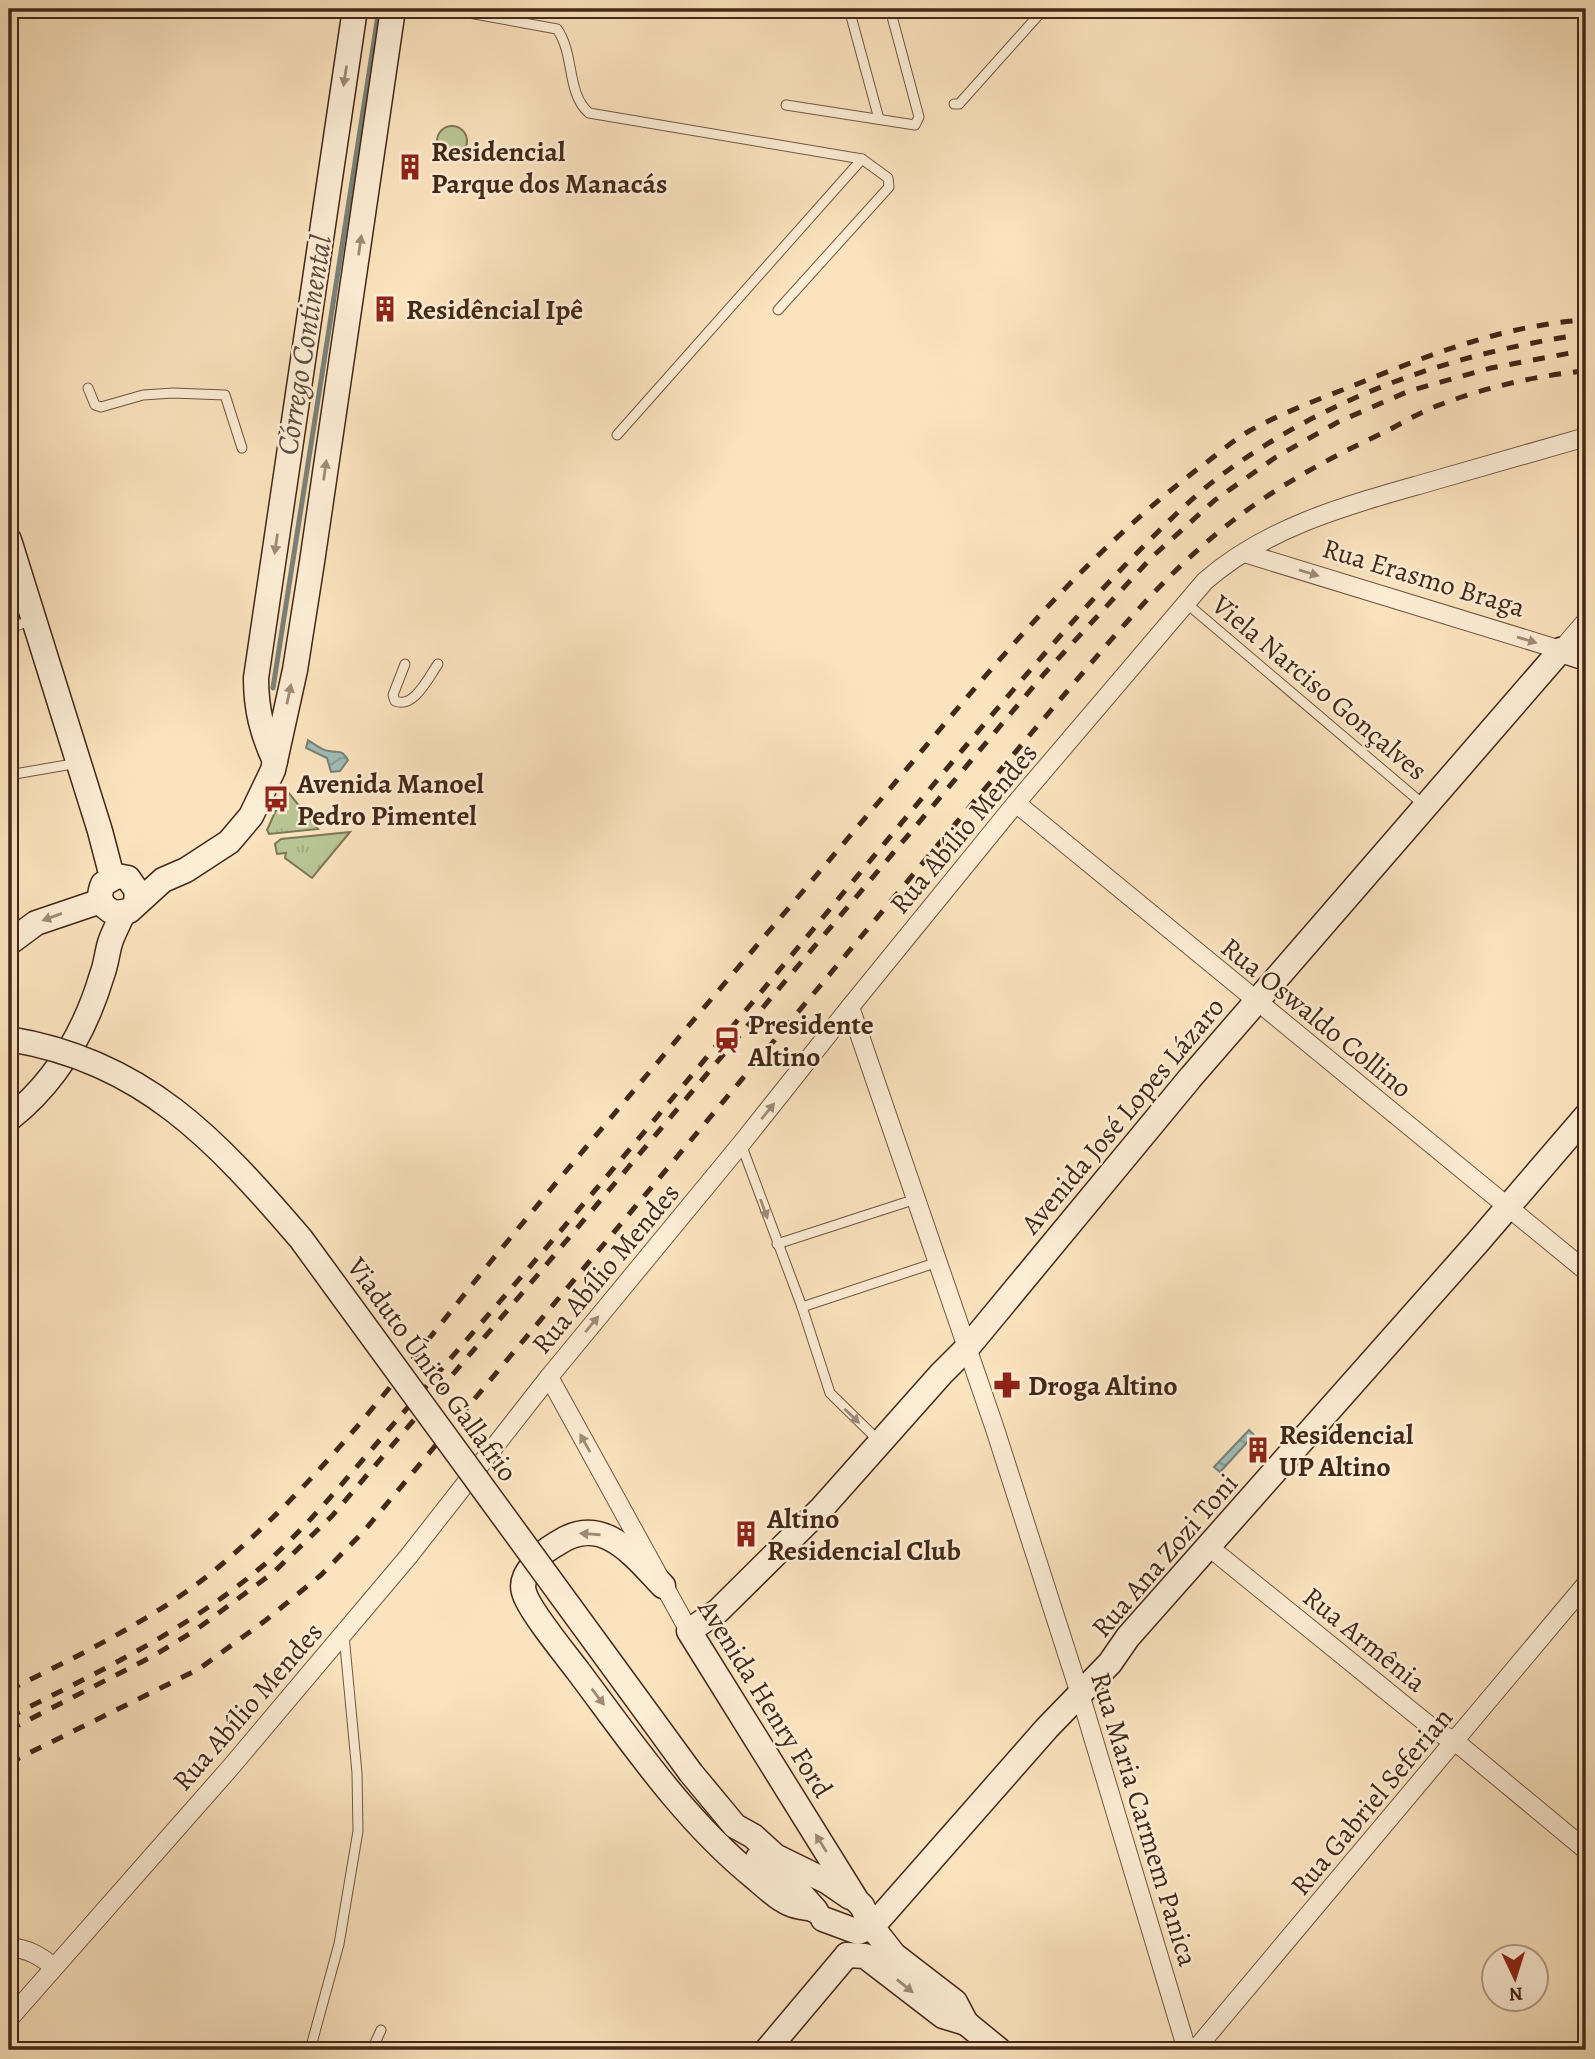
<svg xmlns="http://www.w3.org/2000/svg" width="1595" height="2059" viewBox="0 0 1595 2059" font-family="Alegreya,serif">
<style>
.grass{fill:url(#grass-tufts);stroke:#7e7657;stroke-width:2}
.garden{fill:#b9c595;stroke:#7e7657;stroke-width:2}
.water{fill:url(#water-waves);stroke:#7a8178;stroke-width:2}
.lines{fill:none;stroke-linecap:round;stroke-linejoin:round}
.stream{stroke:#7a8178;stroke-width:5}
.lane-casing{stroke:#715742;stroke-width:11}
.street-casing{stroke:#715742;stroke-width:20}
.secondary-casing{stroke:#432819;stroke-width:27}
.lane{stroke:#fcedd5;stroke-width:9}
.street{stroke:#fcedd5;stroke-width:18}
.secondary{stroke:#fcedd5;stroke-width:24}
.rail{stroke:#432819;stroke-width:5;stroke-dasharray:12 12;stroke-linecap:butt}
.secondary-bridge-casing{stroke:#432819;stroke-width:27;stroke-linecap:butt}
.secondary-bridge{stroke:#fcedd5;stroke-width:24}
.oneway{fill:#a08a77}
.labels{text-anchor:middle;stroke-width:5;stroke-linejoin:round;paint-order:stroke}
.poi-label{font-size:28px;font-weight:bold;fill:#432819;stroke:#fcedd5;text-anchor:start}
.street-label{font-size:28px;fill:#432819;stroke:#fcedd5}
.water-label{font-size:30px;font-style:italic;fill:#5a4d41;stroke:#fcedd5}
</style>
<defs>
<pattern id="grass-tufts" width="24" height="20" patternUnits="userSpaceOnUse" patternTransform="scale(1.75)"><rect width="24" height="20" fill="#b9c595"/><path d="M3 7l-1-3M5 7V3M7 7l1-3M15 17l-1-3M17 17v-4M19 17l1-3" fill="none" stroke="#a0a980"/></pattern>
<pattern id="water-waves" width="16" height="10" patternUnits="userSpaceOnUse" patternTransform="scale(1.75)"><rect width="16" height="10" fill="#9fbdb8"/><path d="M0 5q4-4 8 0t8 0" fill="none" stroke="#839a95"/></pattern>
</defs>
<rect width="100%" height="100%" fill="#fae3be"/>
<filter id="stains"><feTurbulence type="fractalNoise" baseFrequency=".00286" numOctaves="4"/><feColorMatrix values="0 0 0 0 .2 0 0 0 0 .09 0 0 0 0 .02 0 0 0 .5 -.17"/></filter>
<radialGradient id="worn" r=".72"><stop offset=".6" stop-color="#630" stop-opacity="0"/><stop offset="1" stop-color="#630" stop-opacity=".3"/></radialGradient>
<g class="grass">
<polygon points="285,790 288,792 318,829 269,834 267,830"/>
<polygon points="350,832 312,878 285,858 286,853 277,854 275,844 281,839"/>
</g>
<circle class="garden" cx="452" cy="141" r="15"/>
<g class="water">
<path d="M308,740C314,744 323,751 329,751C340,753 341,749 348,760L340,771L331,772L327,758L306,748Z"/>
<polygon points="1249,1430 1254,1435 1220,1472 1214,1467"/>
</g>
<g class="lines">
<g class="stream">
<polyline points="273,688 379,9"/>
<polyline points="9,1985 13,1980"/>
</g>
<g class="lane-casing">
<g id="lane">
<path d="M447,9L557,29C575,54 566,93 589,113L862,159"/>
<polyline points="849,9 879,119"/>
<polyline points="954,104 959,104 1044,9"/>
<polyline points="786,105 915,125 919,117 890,9"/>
<polyline points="88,388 95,405 101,407 143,395 173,393 225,395 242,448"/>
<polyline points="617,435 862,159 888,178 889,187 778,310"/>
<polyline points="1185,602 1424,805"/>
<polyline points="9,629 33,619"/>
<path d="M405,664L393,695L395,701C414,709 428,678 438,664"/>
<polyline points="9,775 78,763"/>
<polyline points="741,1144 802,1307 830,1393 880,1442"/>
<polyline points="777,1244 916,1199"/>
<polyline points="802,1307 938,1262"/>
<polyline points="310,2050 339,1944 358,1831 357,1773 344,1635"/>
<polyline points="372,2050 381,2030"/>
</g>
</g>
<g class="street-casing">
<g id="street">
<polyline points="1244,553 1561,650 1586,621"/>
<polyline points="1016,803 1586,1271"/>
<polyline points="850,1007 995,1429 1080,1694 1187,2050"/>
<polyline points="549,1377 689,1631"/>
<polyline points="1209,1547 1436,1731 1456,1742 1586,1850"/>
<path d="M9,1947C28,1949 39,1955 54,1967"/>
<path d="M9,2019L230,1768L408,1557L549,1377L741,1144L850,1007L1016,803L1205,581C1267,527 1345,506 1422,484C1477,468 1532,452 1586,437"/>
<polyline points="1195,2050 1586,1584"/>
</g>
</g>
<g class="secondary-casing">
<g id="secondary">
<polyline points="9,540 100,831 112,877"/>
<path d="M275,761C262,733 256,709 256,678L355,9"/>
<path d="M136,902L137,891L128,878L117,876L103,884C97,898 101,907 115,913L129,911L163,880L186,870L229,842L251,816L273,770L295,670L312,562L393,9"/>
<polyline points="9,943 36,923 101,901"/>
<path d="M9,1119C56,1082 85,1032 102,975C106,965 107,953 110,943C113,933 119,923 123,913"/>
<path d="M663,1586C634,1556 603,1513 558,1543C550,1548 542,1552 537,1559C530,1569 520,1579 524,1592C528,1609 566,1655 578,1671C632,1743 684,1820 754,1877C766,1887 779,1900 793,1905C799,1907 807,1908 814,1909"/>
<polyline points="691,1773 735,1826 753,1836 775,1856 828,1882 850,1897"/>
<polyline points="758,1858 793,1885 816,1911"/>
<polyline points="823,1919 858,1932 872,1927 1047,1728 1110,1663 1128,1637 1477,1243 1586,1116"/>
<polyline points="847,1955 865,1956 943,2016 966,2023 955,2002 894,1955 872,1927 862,1906 857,1901 689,1631 718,1611 822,1508 941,1374 967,1348 1191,1077 1561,650 1586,658"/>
<polyline points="966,2023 999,2050"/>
<polyline points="767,2050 847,1955"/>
</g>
</g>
<use href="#lane" class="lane"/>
<use href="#street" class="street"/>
<use href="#secondary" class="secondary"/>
<g class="rail">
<path d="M9,1690C80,1655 161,1616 221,1565C326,1476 406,1366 492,1260C631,1092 774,926 915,759C1002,655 1091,550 1199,468C1216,456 1233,440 1251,430C1282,413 1317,400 1350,387C1426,356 1503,325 1586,320"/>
<path d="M9,1717C95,1674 185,1631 259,1569C305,1530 344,1481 384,1435C414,1400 445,1365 476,1329C638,1143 795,950 954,760C1012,691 1070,622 1132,558C1162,528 1192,496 1227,471C1333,394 1458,352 1586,334"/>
<polyline points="9,1730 155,1655 197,1629 274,1572 332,1516 535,1278 1044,674 1152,557 1215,500 1276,457 1338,422 1409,391 1491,368 1586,350"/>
<path d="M9,1763L199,1669L266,1620L321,1575L364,1531L1034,730C1095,660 1153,584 1226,526C1275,487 1329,458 1385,432C1404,422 1422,411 1442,404C1487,387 1539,375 1586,371"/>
</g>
<g class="secondary-bridge-casing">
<path id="secondary-bridge" d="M9,1039C144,1061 216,1140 301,1239L691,1773"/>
</g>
<use href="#secondary-bridge" class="secondary-bridge"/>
</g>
<defs><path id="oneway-solid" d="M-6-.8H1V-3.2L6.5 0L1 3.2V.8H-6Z" transform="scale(1.75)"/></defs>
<g class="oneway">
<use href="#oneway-solid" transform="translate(345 76) rotate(99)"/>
<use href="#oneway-solid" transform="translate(360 245) rotate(-82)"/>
<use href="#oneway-solid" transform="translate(325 470) rotate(-82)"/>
<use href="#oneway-solid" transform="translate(276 544) rotate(98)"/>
<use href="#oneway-solid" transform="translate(1309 573) rotate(17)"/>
<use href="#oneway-solid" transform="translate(1527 640) rotate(17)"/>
<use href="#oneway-solid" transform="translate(289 694) rotate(-78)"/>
<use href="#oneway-solid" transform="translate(52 917) rotate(160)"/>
<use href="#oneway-solid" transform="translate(768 1111) rotate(-51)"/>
<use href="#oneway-solid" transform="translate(764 1209) rotate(70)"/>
<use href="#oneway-solid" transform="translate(592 1324) rotate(-50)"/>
<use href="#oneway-solid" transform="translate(852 1416) rotate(44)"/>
<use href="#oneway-solid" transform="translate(585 1443) rotate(-119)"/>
<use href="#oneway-solid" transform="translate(590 1534) rotate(-176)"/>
<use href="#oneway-solid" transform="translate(598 1697) rotate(53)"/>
<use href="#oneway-solid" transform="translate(821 1843) rotate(-122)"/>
<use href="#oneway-solid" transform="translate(905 1986) rotate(39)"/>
</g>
<defs>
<g id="building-bare" transform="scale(2.1)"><path d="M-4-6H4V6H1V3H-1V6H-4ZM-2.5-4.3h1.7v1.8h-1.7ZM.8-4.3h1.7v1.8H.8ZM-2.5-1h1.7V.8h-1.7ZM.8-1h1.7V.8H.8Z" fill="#8f2418" stroke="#fcedd5" stroke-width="2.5" paint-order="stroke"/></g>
<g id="bus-bare" transform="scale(2.1)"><path d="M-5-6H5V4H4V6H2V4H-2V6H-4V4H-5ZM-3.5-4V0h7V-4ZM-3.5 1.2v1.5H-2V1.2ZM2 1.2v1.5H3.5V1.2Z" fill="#8f2418" stroke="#fcedd5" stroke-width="2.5" paint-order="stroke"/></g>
<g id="station-bare" transform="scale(2.1)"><path d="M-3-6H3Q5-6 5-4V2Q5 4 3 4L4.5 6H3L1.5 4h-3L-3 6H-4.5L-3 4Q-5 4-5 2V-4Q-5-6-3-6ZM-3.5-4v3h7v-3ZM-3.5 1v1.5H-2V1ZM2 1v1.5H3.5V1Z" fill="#8f2418" stroke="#fcedd5" stroke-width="2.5" paint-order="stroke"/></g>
<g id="pharmacy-bare" transform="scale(2.1)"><path d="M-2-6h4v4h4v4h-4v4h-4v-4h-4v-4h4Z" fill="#8f2418" stroke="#fcedd5" stroke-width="2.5" paint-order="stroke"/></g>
</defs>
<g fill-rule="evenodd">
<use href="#building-bare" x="410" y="167"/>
<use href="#building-bare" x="385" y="309"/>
<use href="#bus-bare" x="276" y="799"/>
<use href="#station-bare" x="727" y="1040"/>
<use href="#pharmacy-bare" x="1007" y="1385"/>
<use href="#building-bare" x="1258" y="1450"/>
<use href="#building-bare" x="746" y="1534"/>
</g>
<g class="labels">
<g class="poi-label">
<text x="431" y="161">Residencial<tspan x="431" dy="32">Parque dos Manacás</tspan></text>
<text x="406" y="319">Residêncial Ipê</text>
<text x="297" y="793">Avenida Manoel<tspan x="297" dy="32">Pedro Pimentel</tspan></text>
<text x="748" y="1034">Presidente<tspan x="748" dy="32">Altino</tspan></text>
<text x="1028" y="1395">Droga Altino</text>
<text x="1279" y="1444">Residencial<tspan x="1279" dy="32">UP Altino</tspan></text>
<text x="767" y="1528">Altino<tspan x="767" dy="32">Residencial Club</tspan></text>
</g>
<g class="street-label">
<text transform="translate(1424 577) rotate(17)" y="10">Rua Erasmo Braga</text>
<text transform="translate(1320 687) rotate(40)" y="10">Viela Narciso Gonçalves</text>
<text transform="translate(963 828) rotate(-50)" y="10">Rua Abílio Mendes</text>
<text transform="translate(1317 1017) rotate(39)" y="10">Rua Oswaldo Collino</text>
<text transform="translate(1122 1115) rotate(-50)" y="10">Avenida José Lopes Lázaro</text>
<text transform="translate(605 1268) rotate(-50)" y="10">Rua Abílio Mendes</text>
<text transform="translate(433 1369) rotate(54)" y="10">Viaduto Único Gallafrio</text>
<text transform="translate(1164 1555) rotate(-49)" y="10">Rua Ana Zozi Toni</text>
<text transform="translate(1365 1639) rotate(39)" y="10">Rua Armênia</text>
<text transform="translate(766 1698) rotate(58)" y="10">Avenida Henry Ford</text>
<text transform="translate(247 1706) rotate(-49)" y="10">Rua Abílio Mendes</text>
<text transform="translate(1371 1801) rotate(-50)" y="10">Rua Gabriel Seferian</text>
<text transform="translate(1145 1819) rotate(73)" y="10">Rua Maria Carmem Panica</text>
</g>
<g class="water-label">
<text transform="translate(304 345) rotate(-81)" y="10">Córrego Continental</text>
</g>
</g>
<rect width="1595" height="2059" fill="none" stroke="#fae3be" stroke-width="35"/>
<rect x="10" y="10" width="1574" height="2038" fill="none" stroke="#432819" stroke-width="3.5"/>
<rect x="18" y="18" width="1560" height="2024" fill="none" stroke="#432819" stroke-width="2"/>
<g transform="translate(1515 1978) rotate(176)"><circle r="33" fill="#fcedd5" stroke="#b29e8a" stroke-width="2"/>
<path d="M0-5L12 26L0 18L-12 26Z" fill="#8f2418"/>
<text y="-10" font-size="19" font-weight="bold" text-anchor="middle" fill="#432819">N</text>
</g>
<rect width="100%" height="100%" filter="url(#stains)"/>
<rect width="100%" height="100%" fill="url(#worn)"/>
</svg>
